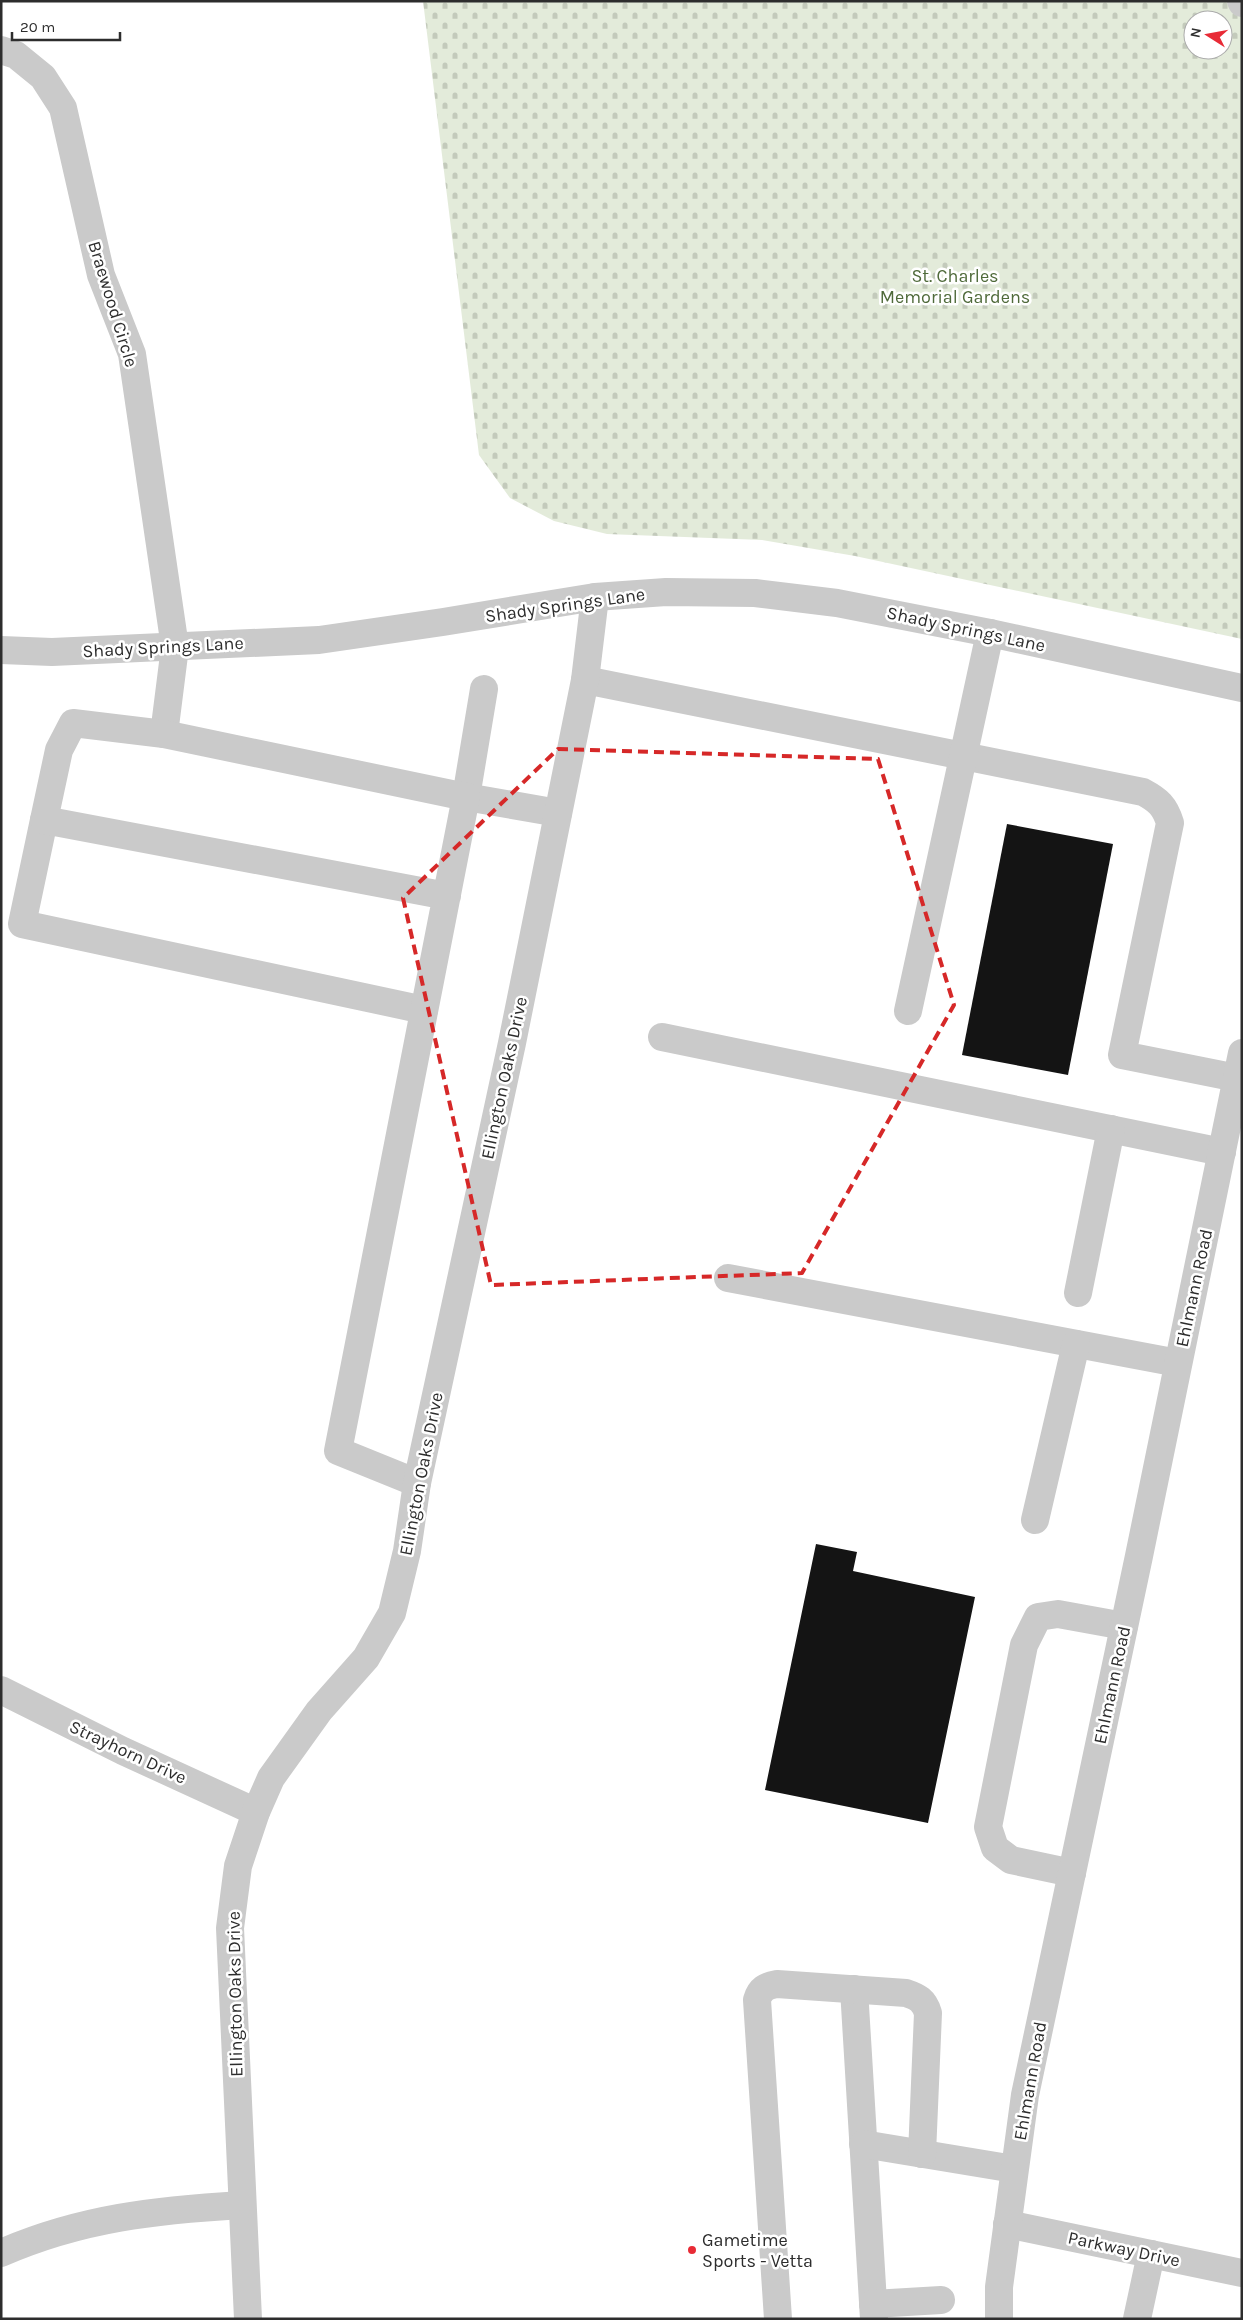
<svg xmlns="http://www.w3.org/2000/svg" width="1243" height="2320" viewBox="0 0 1243 2320" font-family="Karla,sans-serif">
<style>
.cemetery{fill:url(#cemetery-stones);fill-rule:evenodd}
.building{fill:#141414}
.lines{fill:none;stroke-linecap:round;stroke-linejoin:round}
.minor{stroke:#cacaca;stroke-width:28}
.marked{fill:none;stroke:#d62828;stroke-width:4;stroke-dasharray:10 6;stroke-linejoin:round}
.poi-dot{fill:#e82b36;stroke:#fff;stroke-width:2}
.labels{text-anchor:middle;stroke-width:5;stroke-linejoin:round;paint-order:stroke}
.park-label{font-size:18px;fill:#4f6a3a;stroke:#fff}
.street-label{font-size:18px;fill:#2d2d2d;stroke:#fff}
.poi-label{font-size:18px;fill:#2d2d2d;stroke:#fff;text-anchor:start}
</style>
<defs>
<pattern id="cemetery-stones" width="16" height="16" patternUnits="userSpaceOnUse" patternTransform="scale(1.25)"><rect width="16" height="16" fill="#e3ebda"/><path d="M2 7V4a2 2 0 0 1 4 0v3zM10 15v-3a2 2 0 0 1 4 0v3z" fill="#c3cabb"/></pattern>
</defs>
<rect width="100%" height="100%" fill="#fff"/>
<path class="cemetery" d="M423,1H1242V639L855,556L762,540L607,534L554,521L510,498L479,455ZM1193,20H1223V50H1193Z"/>
<g class="building">
<polygon points="1007,824 1113,844 1068,1075 962,1055"/>
<polygon points="816,1544 857,1552 853,1571 975,1597 928,1823 765,1790"/>
</g>
<g class="lines">
<g class="minor">
<polyline points="1241,1 1242,3"/>
<polyline points="1,50 16,55 43,77 63,108 101,275 132,354 175,647 164,734"/>
<polyline points="1,650 52,652 319,640 443,622 595,597 666,592 755,593 837,603 990,633 1242,688"/>
<path d="M585,680L1143,792C1158,800 1165,806 1170,823L1122,1055L1237,1078"/>
<polyline points="484,689 466,797 558,813"/>
<polyline points="44,820 22,924 424,1010"/>
<polyline points="908,1011 990,633"/>
<polyline points="662,1037 1222,1152"/>
<polyline points="728,1278 1178,1363"/>
<polyline points="1078,1293 1111,1129"/>
<polyline points="417,1483 338,1451 466,797 164,734 73,723 59,750 44,820 447,896"/>
<polyline points="1035,1520 1076,1344"/>
<polyline points="1,1690 123,1751 256,1812"/>
<polyline points="1072,1873 1011,1860 995,1848 988,1827 1024,1645 1038,1617 1058,1614 1124,1626"/>
<polyline points="854,1989 874,2319"/>
<polyline points="863,2144 1014,2169"/>
<polyline points="1007,2224 1242,2273"/>
<path d="M1,2253C81,2218 157,2210 242,2205"/>
<polyline points="873,2304 941,2300"/>
<polyline points="248,2319 230,1928 238,1866 256,1812 271,1778 319,1711 366,1658 392,1613 407,1551 417,1483 512,1043 585,680 595,597"/>
<path d="M778,2319L757,2000C760,1989 766,1986 777,1984L906,1993C918,1997 924,2000 928,2013L922,2154"/>
<polyline points="999,2319 999,2287 1025,2095 1139,1556 1242,1053"/>
<polyline points="1137,2319 1151,2254"/>
</g>
</g>
<path class="marked" d="M558,749L878,759L954,1005L802,1273L491,1285L403,898Z"/>
<circle class="poi-dot" cx="692" cy="2250" r="5"/>
<g class="labels">
<g class="park-label">
<text x="955" y="282">St. Charles<tspan x="955" dy="21">Memorial Gardens</tspan></text>
</g>
<g class="street-label">
<text transform="translate(113 304) rotate(73)" y="6">Braewood Circle</text>
<text transform="translate(565 605) rotate(-8)" y="6">Shady Springs Lane</text>
<text transform="translate(966 629) rotate(12)" y="6">Shady Springs Lane</text>
<text transform="translate(163 647) rotate(-3)" y="6">Shady Springs Lane</text>
<text transform="translate(504 1078) rotate(-78)" y="6">Ellington Oaks Drive</text>
<text transform="translate(1194 1288) rotate(-78)" y="6">Ehlmann Road</text>
<text transform="translate(421 1474) rotate(-79)" y="6">Ellington Oaks Drive</text>
<text transform="translate(1112 1685) rotate(-78)" y="6">Ehlmann Road</text>
<text transform="translate(128 1752) rotate(25)" y="6">Strayhorn Drive</text>
<text transform="translate(235 1994) rotate(-91)" y="6">Ellington Oaks Drive</text>
<text transform="translate(1030 2081) rotate(-80)" y="6">Ehlmann Road</text>
<text transform="translate(1124 2249) rotate(12)" y="6">Parkway Drive</text>
</g>
<g class="poi-label">
<text x="702" y="2246">Gametime<tspan x="702" dy="21">Sports - Vetta</tspan></text>
</g>
</g>
<rect width="1243" height="2320" fill="none" stroke="#2d2d2d" stroke-width="5"/>
<g transform="translate(1208 35) rotate(281)"><circle r="24" fill="#ffffff" stroke="#ababab"/>
<path d="M0-4L9 19L0 12L-9 19Z" fill="#e82b36"/>
<text y="-8" font-size="14" font-weight="bold" text-anchor="middle" fill="#2d2d2d">N</text>
</g>
<path d="M12 32v8h108v-8" fill="none" stroke="#2d2d2d" stroke-width="2.5"/>
<text x="20" y="32" font-size="15" fill="#2d2d2d" stroke="#ffffff" stroke-width="4" paint-order="stroke">20 m</text>
</svg>
